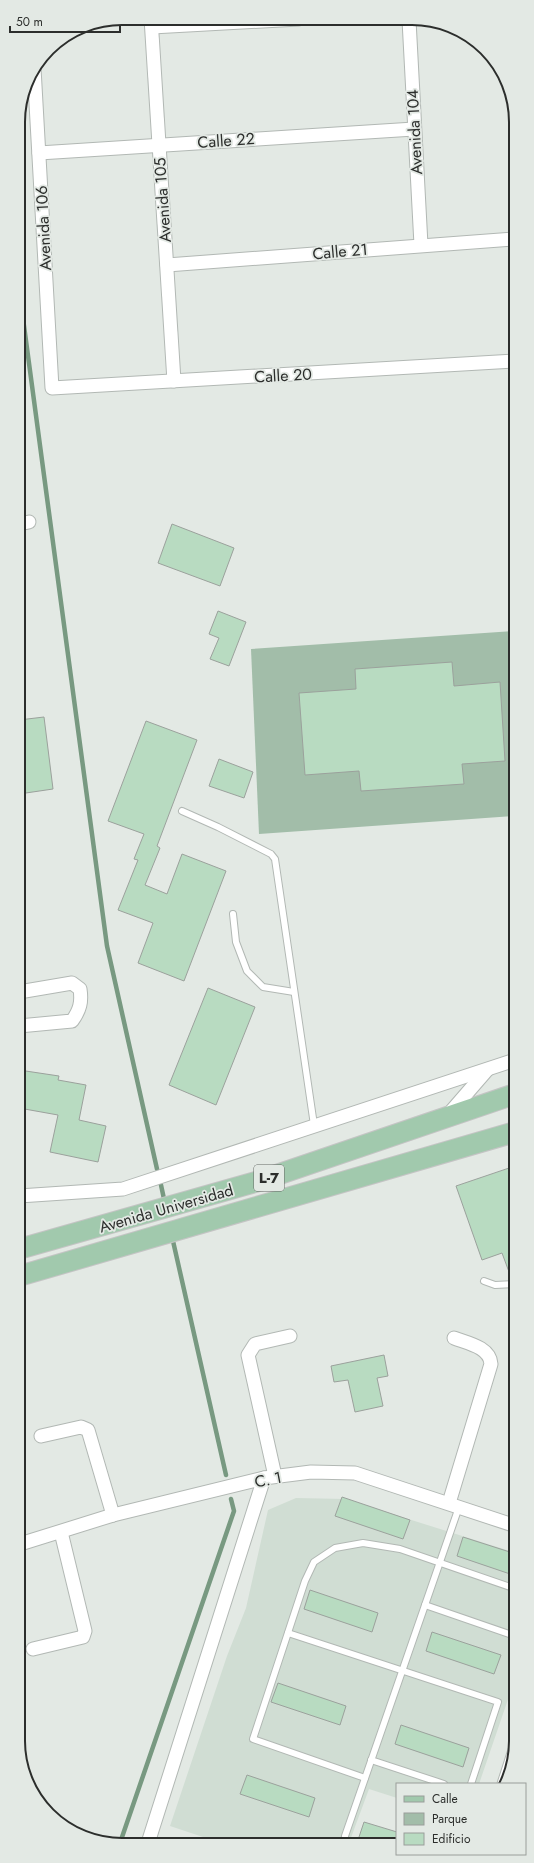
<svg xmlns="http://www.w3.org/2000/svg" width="534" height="1863" viewBox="0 0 534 1863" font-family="Jost,sans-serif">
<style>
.built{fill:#d0ddd3}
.green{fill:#a2bda9}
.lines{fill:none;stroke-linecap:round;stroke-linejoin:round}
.stream{stroke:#789981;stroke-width:4.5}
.building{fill:#b8dbc1;stroke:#9ba19c}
.service-casing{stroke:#b2b8b4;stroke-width:8}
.minor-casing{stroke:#b2b8b4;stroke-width:15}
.primary-casing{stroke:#c4c4c4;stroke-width:22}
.service{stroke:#fff;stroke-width:6}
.minor{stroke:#fff;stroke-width:13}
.primary{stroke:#a1c9ad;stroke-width:20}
.labels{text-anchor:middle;stroke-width:3.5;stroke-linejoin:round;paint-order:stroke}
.shield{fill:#e3e9e4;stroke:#636663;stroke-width:1}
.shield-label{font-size:15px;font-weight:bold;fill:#2c2e2c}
.street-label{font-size:16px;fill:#2c2e2c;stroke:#e3e9e4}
.rim{fill:none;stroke:#2c2e2c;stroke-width:2}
</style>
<rect width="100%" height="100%" fill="#e3e9e4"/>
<polygon class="built" points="296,1498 345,1499 516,1553 516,1676 479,1784 397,1784 397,1798 369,1789 349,1843 221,1843 170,1826 227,1656 246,1608 268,1510"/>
<polygon class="green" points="515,631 515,816 259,834 251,649"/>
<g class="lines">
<g class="stream">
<polyline points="18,281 107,946 157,1169"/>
<polyline points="161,1185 164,1199"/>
<polyline points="173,1241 226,1475"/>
<polyline points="120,1843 234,1511 231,1499"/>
</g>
</g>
<g class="building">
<polygon points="172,524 234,548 220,586 158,563"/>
<polygon points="218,611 246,622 229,666 210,659 219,638 209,634"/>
<polygon points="452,662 454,686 500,682 505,761 462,764 464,784 361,791 359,771 305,775 299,693 356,689 355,669"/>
<polygon points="44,717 53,789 19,794 19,720"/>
<polygon points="146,721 197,740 157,846 160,848 145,885 167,894 182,854 226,871 184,981 138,963 153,923 118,910 138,860 134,859 144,834 108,821"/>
<polygon points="219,759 253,772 244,798 209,786"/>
<polygon points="208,988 255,1007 216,1105 169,1085"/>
<polygon points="19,1070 59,1076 58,1080 86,1085 79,1120 106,1126 98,1162 50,1152 58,1115 19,1108"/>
<polygon points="515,1166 515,1280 512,1280 502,1253 482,1260 456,1186"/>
<polygon points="384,1355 388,1376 377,1378 383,1406 355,1412 348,1380 334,1382 331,1366"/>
<polygon points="342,1497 410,1520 403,1539 335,1516"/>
<polygon points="463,1537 516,1554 516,1576 457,1556"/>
<polygon points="310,1590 378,1613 372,1632 304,1609"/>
<polygon points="432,1632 501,1655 494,1674 426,1651"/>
<polygon points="278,1683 346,1706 340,1725 271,1702"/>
<polygon points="401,1725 469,1748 463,1767 395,1744"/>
<polygon points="247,1775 315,1798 309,1817 240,1794"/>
<polygon points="364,1822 397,1832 397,1843 357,1843"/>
</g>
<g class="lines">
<g class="service-casing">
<g id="service">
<polyline points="182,811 218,827 271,854 275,859 314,1125"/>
<polyline points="233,914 236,942 247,971 263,987 294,992"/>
<polyline points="484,1281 495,1285 515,1284"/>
<polyline points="425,1605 509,1634"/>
<polyline points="288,1633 498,1702 471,1784"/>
<polyline points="371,1760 444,1784"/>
<polyline points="365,1778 253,1739 305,1581 314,1562 335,1548 363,1543 400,1549 516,1589"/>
<polyline points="345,1836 459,1507"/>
</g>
</g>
<g class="minor-casing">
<g id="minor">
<polyline points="151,18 174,381"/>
<polyline points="409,20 421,245"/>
<polyline points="152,27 299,19"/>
<polyline points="34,68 52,388 514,361"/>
<polyline points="39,153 414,129"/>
<polyline points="167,265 514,239"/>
<polyline points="19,524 29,522"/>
<path d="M19,992L72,983L80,989C82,1002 80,1010 72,1021L19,1026"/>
<polyline points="448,1115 487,1070"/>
<polyline points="19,1196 123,1189 515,1060"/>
<polyline points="41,1436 81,1427 88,1430 113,1515"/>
<polyline points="275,1476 248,1355 255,1344 290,1336"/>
<path d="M449,1503L491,1364C490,1347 467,1343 454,1338"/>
<polyline points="20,1544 113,1515 264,1478 311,1472 355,1473 516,1526"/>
<polyline points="33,1649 83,1637 85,1631 61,1532"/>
<polyline points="504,1784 516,1747"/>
<polyline points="148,1843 264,1478"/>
</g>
</g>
<g class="primary-casing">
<g id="primary">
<polyline points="19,1249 259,1181 515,1094"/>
<polyline points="19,1276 515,1132"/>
</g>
</g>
<use href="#service" class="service"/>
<use href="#minor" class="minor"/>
<use href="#primary" class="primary"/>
</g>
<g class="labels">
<rect class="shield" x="254" y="1165" width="30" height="26" rx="3"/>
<g class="shield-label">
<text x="269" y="1183">L-7</text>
</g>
<g class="street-label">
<text transform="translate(414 132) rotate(-93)" y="6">Avenida 104</text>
<text transform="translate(226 140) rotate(-4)" y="6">Calle 22</text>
<text transform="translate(162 200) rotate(-94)" y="6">Avenida 105</text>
<text transform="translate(43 228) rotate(-93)" y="6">Avenida 106</text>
<text transform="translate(340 251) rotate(-5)" y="6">Calle 21</text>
<text transform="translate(283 375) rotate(-3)" y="6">Calle 20</text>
<text transform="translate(166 1208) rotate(-16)" y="6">Avenida Universidad</text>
<text transform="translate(268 1479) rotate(-11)" y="6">C. 1</text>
</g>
</g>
<path d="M0 0H534V1863H0ZM122 25H412A97 97 0 0 1 509 122V1741A97 97 0 0 1 412 1838H122A97 97 0 0 1 25 1741V122A97 97 0 0 1 122 25Z" fill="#e3e9e4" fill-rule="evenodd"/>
<path class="rim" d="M122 25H412A97 97 0 0 1 509 122V1741A97 97 0 0 1 412 1838H122A97 97 0 0 1 25 1741V122A97 97 0 0 1 122 25Z"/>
<rect x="396" y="1783" width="130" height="72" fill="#e3e9e4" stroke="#9a9e9a"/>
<rect x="404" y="1796" width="20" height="6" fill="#a1c9ad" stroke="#9a9e9a"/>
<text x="432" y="1803" font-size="12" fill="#2c2e2c">Calle</text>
<rect x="404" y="1813" width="20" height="12" fill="#a2bda9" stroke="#9a9e9a"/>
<text x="432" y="1823" font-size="12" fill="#2c2e2c">Parque</text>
<rect x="404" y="1833" width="20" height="12" fill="#b8dbc1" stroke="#9a9e9a"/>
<text x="432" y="1843" font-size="12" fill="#2c2e2c">Edificio</text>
<path d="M10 26v6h110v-6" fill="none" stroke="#2c2e2c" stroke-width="2"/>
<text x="16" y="26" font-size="12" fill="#2c2e2c" stroke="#e3e9e4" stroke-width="3" paint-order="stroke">50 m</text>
</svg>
